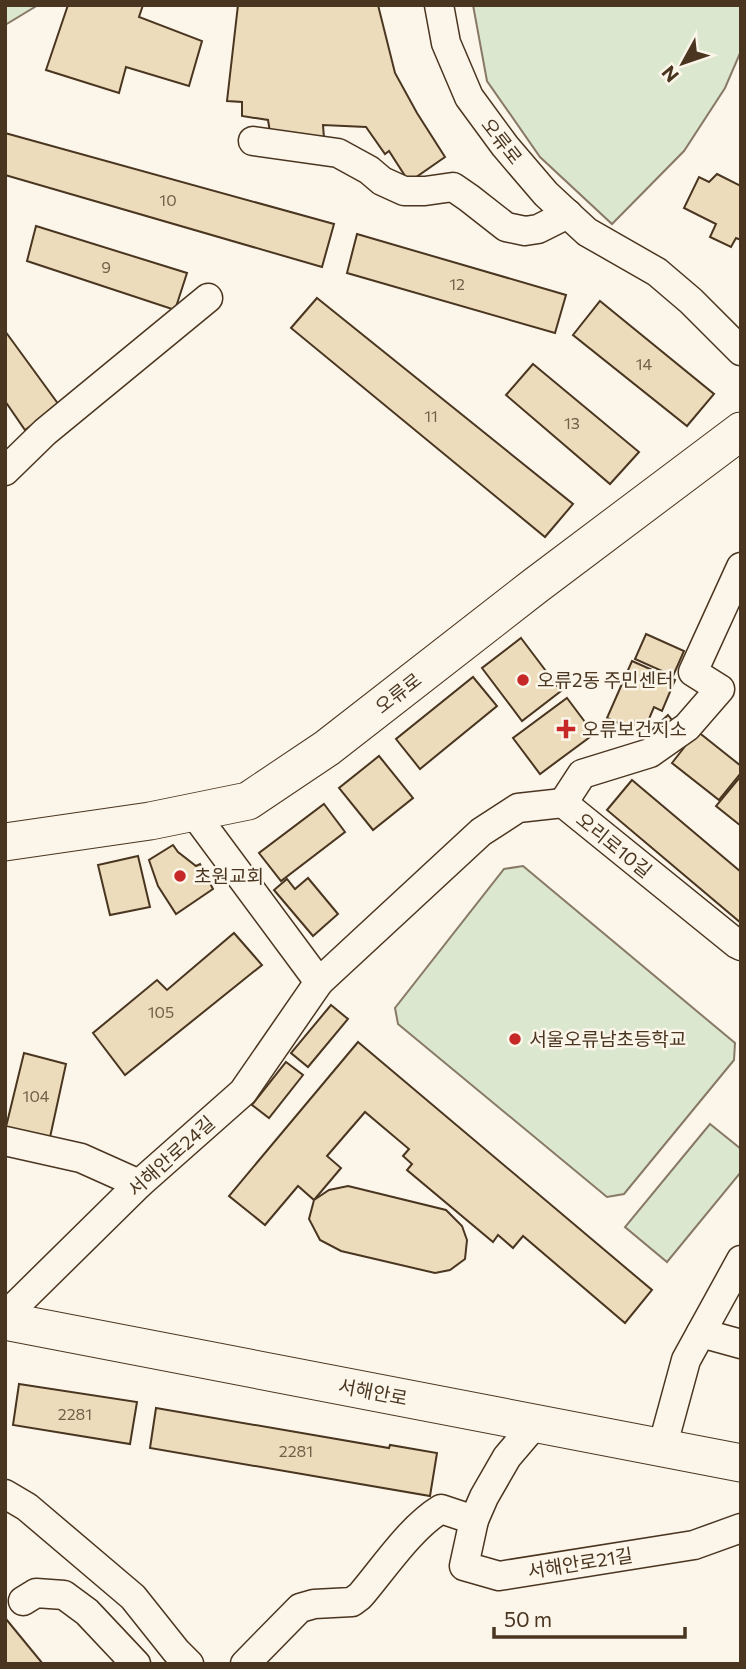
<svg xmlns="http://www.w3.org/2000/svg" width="746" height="1669" viewBox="0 0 746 1669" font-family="Commissioner,'Noto Sans KR',sans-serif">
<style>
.green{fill:#dce7d0;stroke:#887966;stroke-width:2}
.building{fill:#ecdcbc;stroke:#4a3520;stroke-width:2}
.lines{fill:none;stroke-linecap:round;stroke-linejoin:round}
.minor-casing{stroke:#4a3520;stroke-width:31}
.major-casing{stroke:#4a3520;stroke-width:39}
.minor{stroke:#fbf6e9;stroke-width:28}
.major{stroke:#fbf6e9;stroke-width:37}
.poi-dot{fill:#c62828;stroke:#fbf6e9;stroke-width:2.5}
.labels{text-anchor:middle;stroke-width:5;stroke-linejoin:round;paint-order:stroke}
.number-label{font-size:16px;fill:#725f47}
.street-label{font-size:19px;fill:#4a3520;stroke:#fbf6e9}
.poi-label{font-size:19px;fill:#4a3520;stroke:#fbf6e9;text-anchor:start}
</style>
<rect width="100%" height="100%" fill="#fbf6e9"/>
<g class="green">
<polygon points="5,5 38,5 5,25"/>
<polygon points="473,5 741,5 741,51 725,88 684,151 612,224 540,157 487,81"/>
<polygon points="523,866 735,1043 734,1060 624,1194 607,1197 398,1024 395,1008 504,869"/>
<polygon points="710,1124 741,1149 741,1172 667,1262 625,1227"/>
</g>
<g class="building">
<polygon points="68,5 143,5 139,17 202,41 189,86 126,67 119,93 46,70"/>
<polygon points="238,5 378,5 395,73 417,113 445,157 409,182 389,151 385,154 366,127 323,125 324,138 270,132 268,120 242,116 242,102 227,101"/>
<polygon points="5,133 334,224 322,267 5,175"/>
<polygon points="717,174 741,186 741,240 736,238 731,247 710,237 716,224 684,208 699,177 709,182"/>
<polygon points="36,226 187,273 175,310 27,261"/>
<polygon points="357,234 566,295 555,333 347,273"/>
<polygon points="317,298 573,504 545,537 291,328"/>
<polygon points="600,301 714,394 687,426 573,335"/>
<polygon points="5,331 59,405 25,430 5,401"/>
<polygon points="533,364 639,452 610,484 506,395"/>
<polygon points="646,634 684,651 673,676 635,659"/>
<polygon points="521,638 561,691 522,721 482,668"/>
<polygon points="632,661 675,680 662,711 654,707 646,726 635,721 632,729 607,718"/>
<polygon points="473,677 497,706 420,769 396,739"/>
<polygon points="567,698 594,734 540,774 513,738"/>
<polygon points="668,715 676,725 651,748 642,739"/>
<polygon points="697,731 741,766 741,773 719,800 672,763"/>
<polygon points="379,756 413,798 373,830 339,788"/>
<polygon points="740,777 741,777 741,826 716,806"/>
<polygon points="632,780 741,872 741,923 607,810"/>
<polygon points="324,804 345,832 281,881 259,853"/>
<polygon points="173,845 178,852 196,866 200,864 213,889 176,914 158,886 149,860"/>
<polygon points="138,856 150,907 110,915 98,865"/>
<polygon points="308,878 338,914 313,936 274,890 287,879 295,889"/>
<polygon points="234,933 262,965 125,1075 93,1033 157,980 167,990"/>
<polygon points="331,1005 348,1019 308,1067 291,1053"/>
<polygon points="358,1042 652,1290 625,1323 523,1236 513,1248 498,1235 493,1242 407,1170 412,1164 403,1156 409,1149 365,1112 327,1156 341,1168 314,1200 298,1186 265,1225 229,1196"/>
<polygon points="24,1053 66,1064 49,1142 5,1131"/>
<polygon points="286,1062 303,1075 269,1118 252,1105"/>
<polygon points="348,1186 446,1210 462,1226 467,1240 465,1259 450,1270 435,1273 341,1251 320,1240 309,1219 314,1200 329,1190"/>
<polygon points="19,1384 137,1402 130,1444 13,1425"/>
<polygon points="156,1408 389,1448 390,1445 437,1453 430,1496 150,1448"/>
<polygon points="6,1619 43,1664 5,1664"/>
</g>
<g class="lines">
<g class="minor-casing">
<g id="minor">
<polyline points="439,5 446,43 469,97 505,146 546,194 587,232 657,272 691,301 741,351"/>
<polyline points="253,141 338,153 369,170 382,181 404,191 425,191 453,187 469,198 506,227 525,231 538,229 568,214"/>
<polyline points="5,471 45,432 208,298"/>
<polyline points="563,803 582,774 650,753 687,727 720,689 693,672 741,567"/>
<polyline points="563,803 737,944 741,946"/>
<polyline points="193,812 319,982"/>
<polyline points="5,1141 81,1158 139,1184"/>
<polyline points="5,1316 139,1184 243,1092 319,982 481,832 518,808 563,803"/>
<polyline points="701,1333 741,1344"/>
<polyline points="662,1448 686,1360 741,1260"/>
<polyline points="5,1494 27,1507 133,1597 176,1651 189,1664"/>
<polyline points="474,1520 464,1566 499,1576 694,1545 741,1528"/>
<polyline points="23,1601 36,1593 64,1595 87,1612 136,1664"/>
<path d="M245,1664L300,1608L314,1604L352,1602L360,1596C384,1568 410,1528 441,1509L474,1520L484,1497L507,1457L536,1423"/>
</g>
</g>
<g class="major-casing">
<g id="major">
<polyline points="5,842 150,821 248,801 327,748 535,586 741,431"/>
<polyline points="5,1321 741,1463"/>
</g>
</g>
<use href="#minor" class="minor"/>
<use href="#major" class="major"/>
</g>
<g class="poi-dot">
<circle cx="523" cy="680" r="7"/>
<path d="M562.5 718.5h7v7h7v7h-7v7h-7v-7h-7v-7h7z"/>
<circle cx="180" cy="876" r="7"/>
<circle cx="515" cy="1039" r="7"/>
</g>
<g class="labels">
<g class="number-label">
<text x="168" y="206">10</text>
<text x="106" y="273">9</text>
<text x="457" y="290">12</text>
<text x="644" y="370">14</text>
<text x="431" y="422">11</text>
<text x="572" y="429">13</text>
<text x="161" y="1018">105</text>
<text x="36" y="1102">104</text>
<text x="75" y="1420">2281</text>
<text x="296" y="1457">2281</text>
</g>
<g class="street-label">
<text transform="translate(502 141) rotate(52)" y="7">오류로</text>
<text transform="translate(398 693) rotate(-38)" y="7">오류로</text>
<text transform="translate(614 845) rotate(39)" y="7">오리로10길</text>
<text transform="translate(171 1156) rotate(-42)" y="7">서해안로24길</text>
<text transform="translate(373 1392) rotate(11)" y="7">서해안로</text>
<text transform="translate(580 1563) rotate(-9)" y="7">서해안로21길</text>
</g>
<g class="poi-label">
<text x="537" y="687">오류2동 주민센터</text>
<text x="582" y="736">오류보건지소</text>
<text x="194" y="883">초원교회</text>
<text x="529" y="1046">서울오류남초등학교</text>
</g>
</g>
<rect width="746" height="1669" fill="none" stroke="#4a3520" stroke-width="14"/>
<g transform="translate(683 63) rotate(230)" stroke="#fbf6e9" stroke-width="5" paint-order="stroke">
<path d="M0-5L12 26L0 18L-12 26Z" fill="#4a3520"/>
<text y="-10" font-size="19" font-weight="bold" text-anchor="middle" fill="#4a3520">N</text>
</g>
<path d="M494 1627v10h191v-10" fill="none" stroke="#4a3520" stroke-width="3.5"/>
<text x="504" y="1627" font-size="21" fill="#4a3520" stroke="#fbf6e9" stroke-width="5" paint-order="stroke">50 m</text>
</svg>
